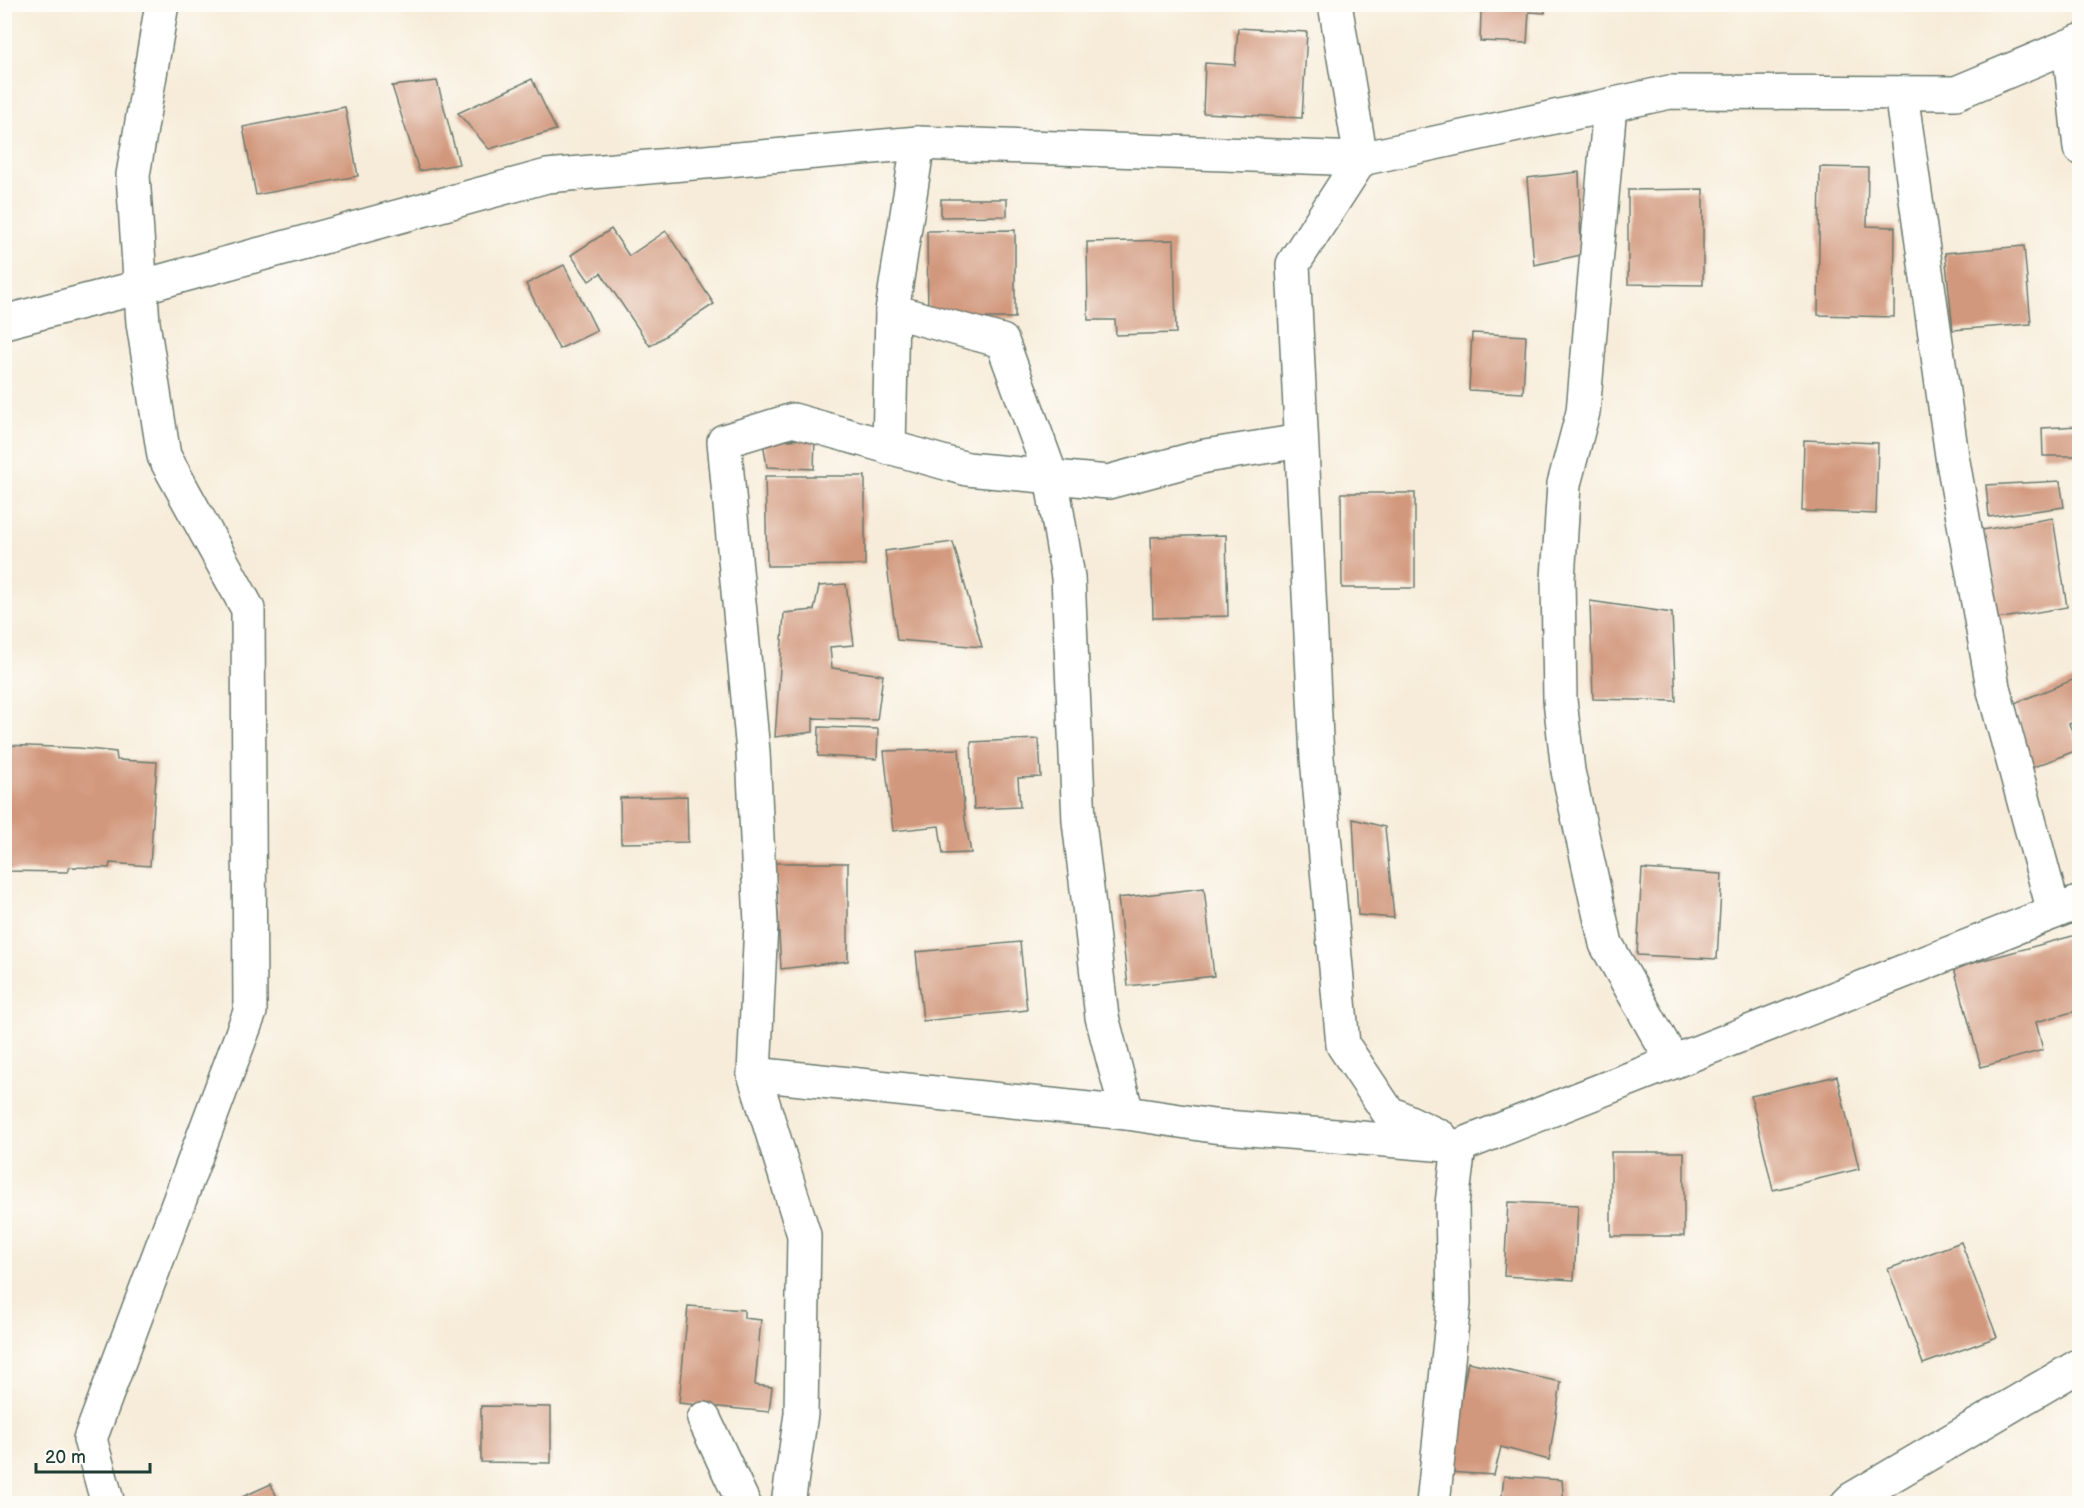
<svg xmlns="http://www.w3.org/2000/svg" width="2084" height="1508" viewBox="0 0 2084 1508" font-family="'Balsamiq Sans',sans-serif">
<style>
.building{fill:#d2987d}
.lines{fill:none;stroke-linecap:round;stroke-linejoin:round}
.street-casing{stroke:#6b7a6e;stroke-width:36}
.street{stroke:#fff;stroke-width:33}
</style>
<rect width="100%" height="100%" fill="#fdfcf7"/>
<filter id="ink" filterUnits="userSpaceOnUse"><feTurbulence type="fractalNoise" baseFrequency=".0167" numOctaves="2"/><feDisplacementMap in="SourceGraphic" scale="12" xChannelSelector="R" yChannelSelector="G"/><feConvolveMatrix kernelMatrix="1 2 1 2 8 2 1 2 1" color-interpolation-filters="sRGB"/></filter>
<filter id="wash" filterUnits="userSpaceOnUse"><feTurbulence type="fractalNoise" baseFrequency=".008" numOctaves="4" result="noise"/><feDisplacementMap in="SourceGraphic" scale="24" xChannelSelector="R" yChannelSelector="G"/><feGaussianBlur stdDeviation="1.35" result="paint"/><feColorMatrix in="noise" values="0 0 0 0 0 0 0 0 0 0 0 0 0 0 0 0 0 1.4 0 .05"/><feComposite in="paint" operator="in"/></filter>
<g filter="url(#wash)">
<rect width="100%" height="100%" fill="#f7ecd9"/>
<g id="blocks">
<g class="building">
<polygon points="1461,4 1545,4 1545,13 1529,12 1527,43 1480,41 1481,12 1460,11"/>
<polygon points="1238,28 1307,32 1302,118 1203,113 1205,63 1235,65"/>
<polygon points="532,79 556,130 489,149 458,113"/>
<polygon points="437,81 459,164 419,171 392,86"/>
<polygon points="345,107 358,176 256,195 243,127"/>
<polygon points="1820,167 1868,168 1867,226 1895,227 1894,317 1818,315"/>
<polygon points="1579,172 1581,255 1534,265 1527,178"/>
<polygon points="1703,189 1703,285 1628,284 1628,190"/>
<polygon points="941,199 1007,199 1007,216 941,217"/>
<polygon points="611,229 629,256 666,231 714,304 650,346 601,273 589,281 571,255"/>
<polygon points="1015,230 1015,318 928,318 927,231"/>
<polygon points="1174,240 1176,333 1116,335 1115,320 1088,320 1087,242"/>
<polygon points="2024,246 2031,324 1953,330 1945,253"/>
<polygon points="564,265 597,331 559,349 526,284"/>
<polygon points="1472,333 1526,336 1523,393 1469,390"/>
<polygon points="2080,426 2079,456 2043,456 2042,428"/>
<polygon points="815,438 814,469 767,467 763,442"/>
<polygon points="1804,440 1878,443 1876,514 1802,511"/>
<polygon points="765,476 865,476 865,565 767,566"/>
<polygon points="2060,481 2064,507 1989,517 1986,485"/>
<polygon points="1341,493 1415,493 1415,588 1342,588"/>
<polygon points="2053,518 2067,607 1991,620 1976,531"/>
<polygon points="1226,535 1228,616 1153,618 1151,537"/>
<polygon points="953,542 982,647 897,640 885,551"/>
<polygon points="846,584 854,645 830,647 832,668 883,675 877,720 813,718 813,732 775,737 784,613 814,610 819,586"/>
<polygon points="1590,601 1672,613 1676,701 1593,699"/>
<polygon points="2080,677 2080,720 2069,724 2080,749 2031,768 2015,703"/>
<polygon points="819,727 878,729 877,759 818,756"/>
<polygon points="1039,739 1041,777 1018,778 1020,807 974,809 971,742"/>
<polygon points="4,745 79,748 116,752 117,760 157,762 150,866 110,863 109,868 70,867 68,872 4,871"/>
<polygon points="959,749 965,819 971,853 943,854 939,826 893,831 884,751"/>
<polygon points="687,796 688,842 621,843 620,798"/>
<polygon points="1353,819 1385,827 1394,918 1358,915"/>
<polygon points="775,863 848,863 848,961 781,969"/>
<polygon points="1642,869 1722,874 1717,959 1637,955"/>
<polygon points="1204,888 1214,976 1128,986 1118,898"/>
<polygon points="2080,934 2080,1010 2036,1022 2043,1050 1981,1067 1954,968"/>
<polygon points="1020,942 1027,1010 923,1021 916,952"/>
<polygon points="1837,1076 1859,1169 1773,1190 1751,1096"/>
<rect x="1611" y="1152" width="73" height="84"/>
<polygon points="1508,1202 1578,1205 1574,1280 1504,1276"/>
<polygon points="1961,1242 1997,1337 1923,1364 1888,1269"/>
<polygon points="688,1306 744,1310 744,1318 761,1320 755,1385 772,1387 769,1412 679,1403"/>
<polygon points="1468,1362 1561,1382 1549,1460 1501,1447 1494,1475 1447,1472"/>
<polygon points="481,1406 551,1407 551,1463 481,1462"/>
<polygon points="1504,1476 1562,1480 1564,1504 1501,1504"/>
<polygon points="271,1484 280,1504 227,1504"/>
</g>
</g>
</g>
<g filter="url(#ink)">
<use href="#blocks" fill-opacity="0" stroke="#6b7a6e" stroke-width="1.5"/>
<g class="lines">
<g class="street-casing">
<g id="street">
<polyline points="1335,4 1361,159 1293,264 1317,758 1343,1045 1388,1112 1441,1137"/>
<polyline points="2069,46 2080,148"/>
<polyline points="1901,93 1952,456 1993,687 2054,912"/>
<polyline points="1610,105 1583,412 1564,484 1558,579 1560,700 1568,771 1606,944 1673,1062"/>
<polyline points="892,311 1002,341 1051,476 1068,577 1079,821 1102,1017 1127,1113"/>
<polyline points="4,322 140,287 547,176 918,143 1361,159 1670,92 1956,93 2080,41"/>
<polyline points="889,448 892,311 918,143"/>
<polyline points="754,1074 1127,1113 1213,1126 1459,1146 2080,902"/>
<polyline points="704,1419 744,1504"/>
<polyline points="108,1504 90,1439 250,1012 248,609 164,456 143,323 133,175 162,4"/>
<polyline points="788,1504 801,1414 804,1235 754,1074 761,923 753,752 724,441 793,420 967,469 1108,482 1205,456 1301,441"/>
<polyline points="1433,1504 1454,1303 1452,1204 1459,1146"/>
<polyline points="1847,1504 1852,1499 2080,1365"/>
</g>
</g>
<use href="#street" class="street"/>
</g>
</g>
<rect width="2084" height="1508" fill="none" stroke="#fdfcf7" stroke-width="24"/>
<path d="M36 1463v9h114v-9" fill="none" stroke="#1f3d34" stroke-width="3"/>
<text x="45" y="1463" font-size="18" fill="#1f3d34" stroke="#fdfcf7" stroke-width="4.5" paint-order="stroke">20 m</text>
</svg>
